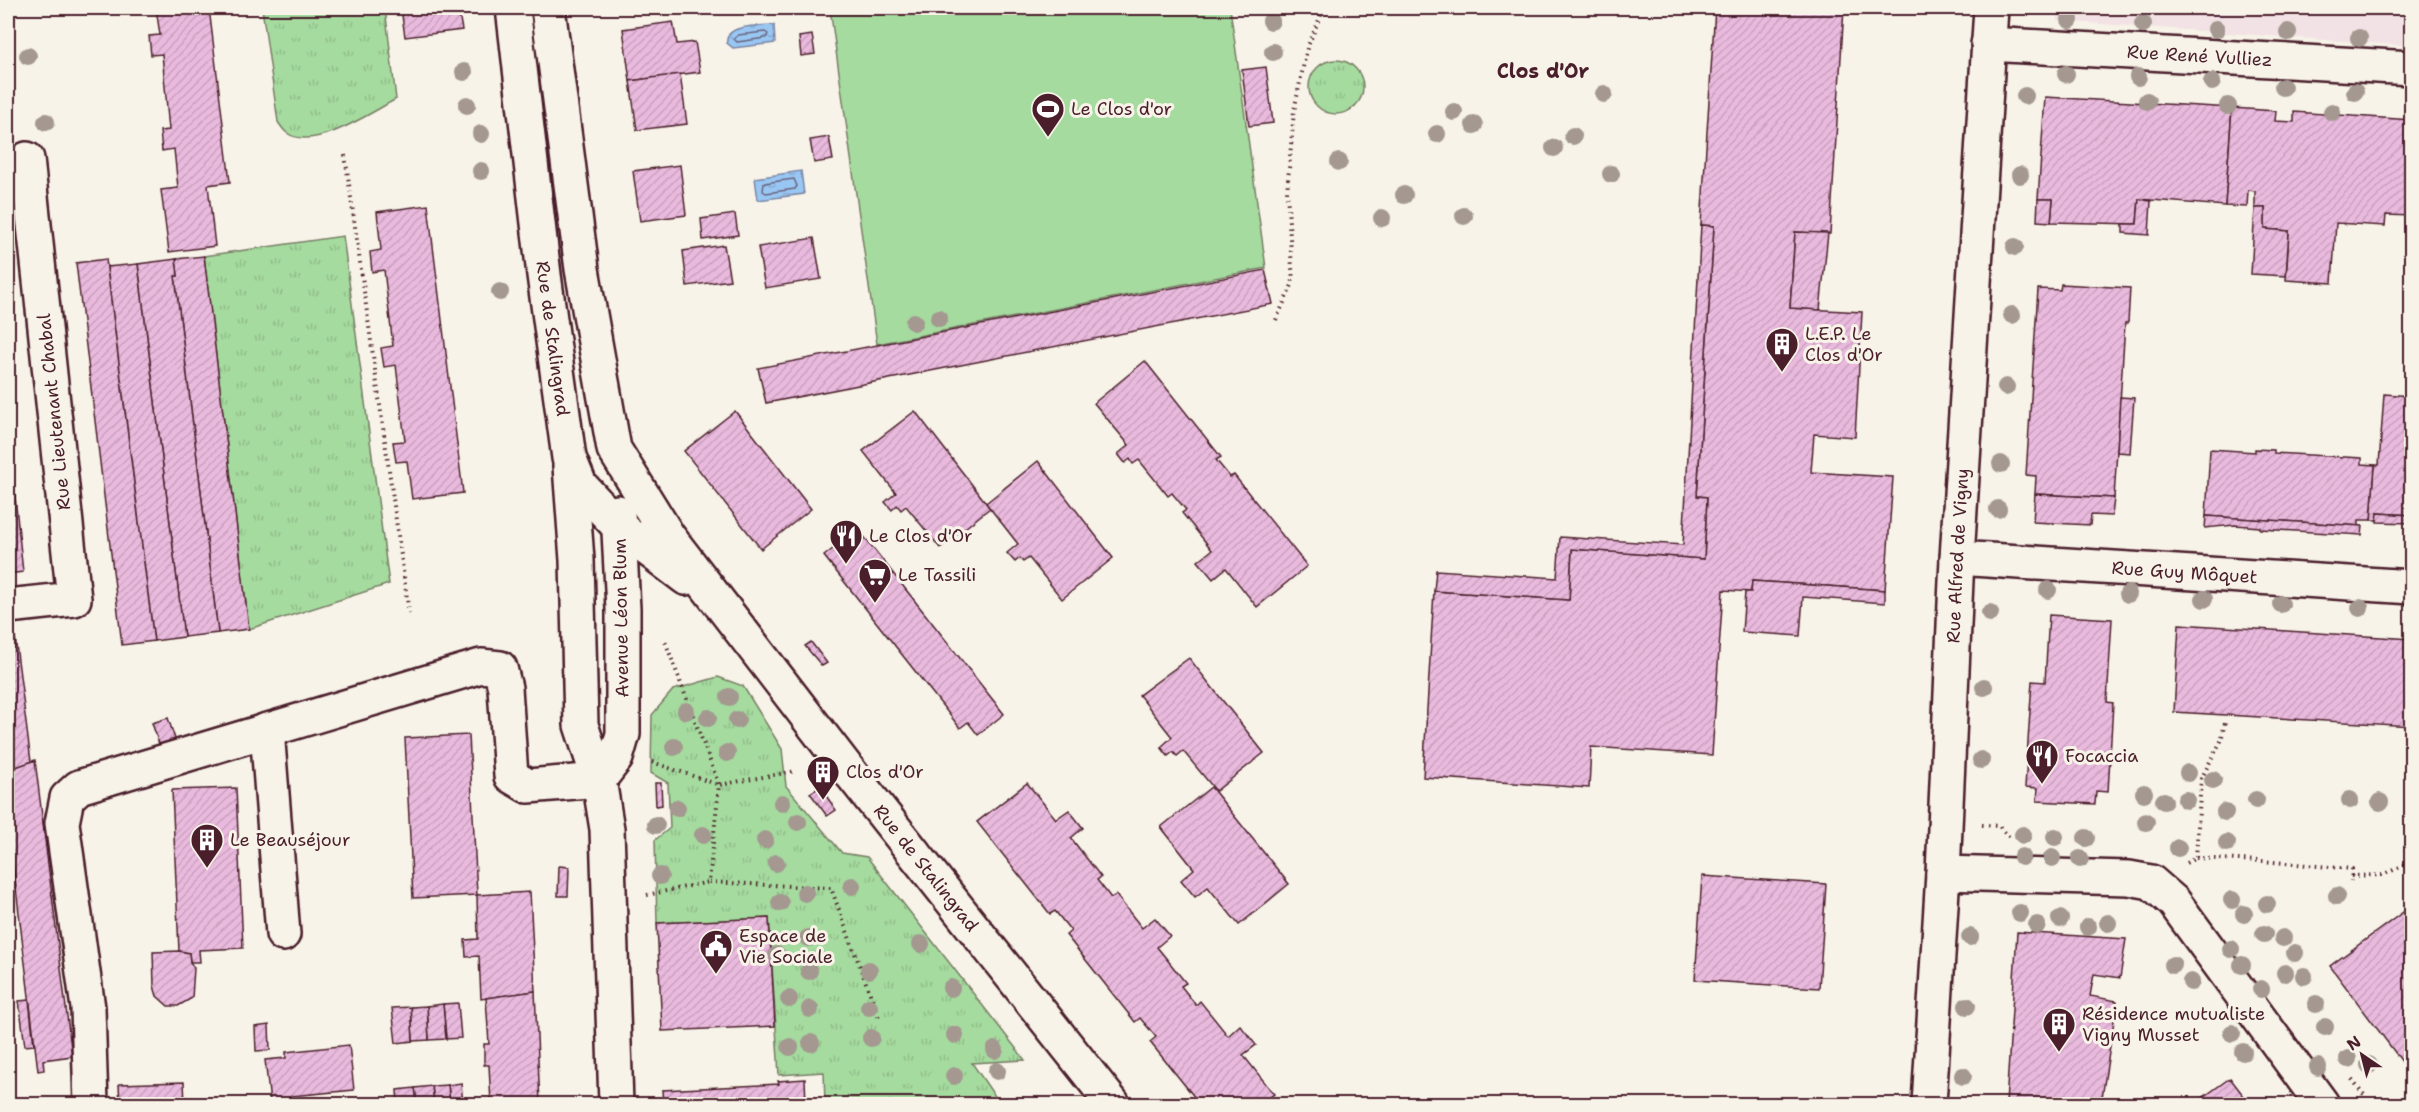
<svg xmlns="http://www.w3.org/2000/svg" width="2419" height="1112" viewBox="0 0 2419 1112" font-family="'Shantell Sans',sans-serif">
<style>
.built{fill:#f3e2e5}
.grass{fill:url(#grass-tufts);stroke:#787d65;stroke-width:1.5}
.garden{fill:#a5db9f;stroke:#787d65;stroke-width:1.5}
.water{fill:url(#water-ripples);stroke:#7984a3;stroke-width:1.5}
.lines{fill:none;stroke-linecap:round;stroke-linejoin:round}
.shore{stroke:#6a627b;stroke-width:1.5}
.building{fill:url(#building-hatch);stroke:#4a1f2b;stroke-width:1.5}
.minor-casing{stroke:#4a1f2b;stroke-width:38}
.path{stroke:#4a1f2b;stroke-width:4;stroke-dasharray:1.5 4.5;stroke-linecap:butt}
.minor{stroke:#f7f3e8;stroke-width:33}
.tree{fill:#a49890}
.labels{text-anchor:middle;stroke-width:6;stroke-linejoin:round;paint-order:stroke}
.street-label{font-size:18px;fill:#4a1f2b;stroke:#f7f3e8}
.poi-label{font-size:18px;fill:#4a1f2b;stroke:#f7f3e8;text-anchor:start}
.neighbourhood-label{font-size:20px;font-weight:bold;fill:#4a1f2b;stroke:#f7f3e8}
</style>
<defs>
<pattern id="grass-tufts" width="24" height="20" patternUnits="userSpaceOnUse" patternTransform="scale(1.5)"><rect width="24" height="20" fill="#a5db9f"/><path d="M3 7l-1-3M5 7V3M7 7l1-3M15 17l-1-3M17 17v-4M19 17l1-3" fill="none" stroke="#90bc89"/></pattern>
<pattern id="water-ripples" width="26" height="14" patternUnits="userSpaceOnUse" patternTransform="scale(1.5)"><rect width="26" height="14" fill="#99c7f3"/><path d="M2 4q2-2 4 0t4 0M15 11q2-2 4 0t4 0" fill="none" stroke="#85aad0"/></pattern>
<pattern id="building-hatch" width="6" height="6" patternUnits="userSpaceOnUse" patternTransform="scale(1.5)"><rect width="6" height="6" fill="#e9badd"/><path d="M-1 1l2-2M0 6l6-6M5 7l2-2" fill="none" stroke="#c99fbe"/></pattern>
</defs>
<rect width="100%" height="100%" fill="#f7f3e8"/>
<filter id="ink" filterUnits="userSpaceOnUse"><feTurbulence type="fractalNoise" baseFrequency=".0167" numOctaves="2"/><feDisplacementMap in="SourceGraphic" scale="12" xChannelSelector="R" yChannelSelector="G"/><feConvolveMatrix kernelMatrix="1 2 1 2 8 2 1 2 1" color-interpolation-filters="sRGB"/></filter>
<g filter="url(#ink)">
<polygon class="built" points="2058,8 2411,8 2411,46 2058,21"/>
<g class="grass">
<path d="M262,8H385L396,99C372,112 313,152 287,133C284,131 280,125 278,122Z"/>
<circle cx="1336" cy="87" r="27"/>
<polygon points="343,236 389,584 249,629 204,256"/>
<polygon points="718,677 743,686 782,749 786,786 842,853 867,857 1025,1060 972,1063 1000,1104 825,1104 824,1072 779,1075 769,918 657,923 655,840 670,828 668,783 651,773 652,715 673,690"/>
</g>
<polygon class="garden" points="830,8 1230,8 1266,268 877,344"/>
<g class="water">
<path d="M774,25L775,43L733,48L727,43C724,24 760,26 774,25Z"/>
<polygon points="801,171 804,194 758,200 755,178"/>
</g>
<g class="lines">
<g class="shore">
<polygon points="765,32 768,34 766,38 737,42 734,39 738,35"/>
<polygon points="794,179 797,186 795,189 766,193 763,191 764,183"/>
</g>
</g>
<g class="building">
<polygon points="156,8 209,8 230,182 208,185 215,246 169,252 161,190 178,188 174,149 162,151 160,131 169,130 162,54 151,55 149,36 160,35"/>
<polygon points="401,8 458,8 462,30 405,37"/>
<polygon points="1715,8 1844,8 1830,234 1795,232 1790,308 1862,312 1855,437 1814,434 1811,472 1893,477 1885,590 1752,581 1751,592 1723,590 1712,755 1591,747 1589,788 1423,777 1434,591 1569,600 1572,549 1704,559 1707,497 1697,496 1714,226 1701,225"/>
<polygon points="2329,8 2412,8 2412,13"/>
<polygon points="673,22 677,44 695,42 700,72 630,81 623,29"/>
<polygon points="812,35 815,54 801,56 799,37"/>
<polygon points="1266,67 1273,123 1249,126 1242,70"/>
<polygon points="680,74 687,124 637,130 630,81"/>
<polygon points="2045,97 2232,108 2225,206 2139,199 2137,224 2051,222 2053,199 2038,199"/>
<polygon points="2232,108 2276,111 2275,121 2294,122 2294,112 2412,120 2412,216 2386,215 2385,226 2336,223 2332,283 2286,280 2289,231 2265,229 2265,208 2255,208 2255,191 2248,190 2247,207 2225,206"/>
<polygon points="829,137 833,160 814,163 810,140"/>
<polygon points="680,165 686,215 640,221 633,171"/>
<polygon points="2038,199 2053,199 2051,222 2037,221"/>
<polygon points="2139,199 2151,201 2149,235 2123,233 2123,224 2137,224"/>
<polygon points="428,205 463,493 412,499 407,461 396,462 393,442 405,441 396,365 384,367 381,348 393,346 384,270 372,272 370,252 381,250 377,212"/>
<polygon points="2255,208 2265,208 2265,229 2289,231 2286,276 2251,274"/>
<polygon points="735,214 738,235 703,240 701,219"/>
<polygon points="1701,225 1714,226 1697,496 1707,497 1704,559 1572,549 1569,600 1434,591 1436,570 1557,578 1560,537 1683,545"/>
<polygon points="1795,232 1828,233 1820,310 1790,308"/>
<polygon points="814,238 821,279 765,288 758,247"/>
<polygon points="724,245 730,280 687,286 683,251"/>
<polygon points="204,256 249,629 218,633 175,276 178,276 176,259"/>
<polygon points="106,259 154,641 122,645 76,263"/>
<polygon points="176,259 178,276 175,276 218,633 184,637 138,264"/>
<polygon points="138,264 184,637 154,641 107,267"/>
<polygon points="1265,270 1273,304 766,403 758,368"/>
<polygon points="2061,284 2130,288 2128,323 2125,323 2114,498 2035,494 2036,476 2026,475 2038,289 2060,290"/>
<polygon points="1145,361 1221,457 1216,460 1230,477 1234,475 1307,566 1257,607 1226,568 1213,579 1198,561 1212,550 1182,513 1186,510 1172,493 1168,496 1139,460 1133,464 1130,459 1125,463 1118,454 1129,445 1094,403"/>
<polygon points="2384,394 2412,396 2412,515 2378,513 2377,520 2371,520 2375,465 2379,465"/>
<polygon points="2120,397 2134,398 2130,453 2117,452"/>
<polygon points="735,411 811,509 761,549 684,451"/>
<polygon points="915,411 990,508 940,548 906,506 901,510 897,505 892,510 885,502 896,493 863,451"/>
<polygon points="8,431 23,572 8,574"/>
<polygon points="2210,449 2255,452 2255,449 2274,450 2274,453 2362,458 2362,464 2375,465 2371,520 2359,520 2359,526 2206,516"/>
<polygon points="1038,461 1113,558 1062,599 1029,558 1023,562 1020,558 1015,562 1007,553 1018,544 986,503"/>
<polygon points="2035,494 2114,498 2112,516 2091,515 2090,525 2033,522"/>
<polygon points="2378,513 2412,515 2412,523 2377,522"/>
<polygon points="2206,516 2363,526 2362,535 2260,529 2260,527 2235,525 2205,528"/>
<polygon points="858,529 1004,714 978,735 968,722 960,728 824,556"/>
<polygon points="1752,581 1885,590 1885,603 1803,597 1800,636 1742,632 1745,592 1751,592"/>
<polygon points="2049,615 2112,619 2107,702 2113,703 2108,792 2096,791 2095,804 2037,801 2038,788 2025,787 2032,681 2045,682"/>
<polygon points="2179,624 2412,639 2412,726 2174,712"/>
<polygon points="14,629 31,762 8,770 8,630"/>
<polygon points="811,642 827,663 822,666 805,646"/>
<polygon points="1189,658 1264,753 1216,791 1183,751 1177,756 1173,752 1168,756 1161,747 1172,737 1139,695"/>
<polygon points="168,718 177,745 161,750 152,723"/>
<polygon points="469,735 477,895 413,898 405,738"/>
<polygon points="35,760 72,1056 43,1060 44,1070 38,1071 8,822 8,770"/>
<polygon points="655,783 661,783 662,805 656,806"/>
<polygon points="1027,783 1056,819 1069,810 1083,828 1071,838 1101,877 1097,880 1111,898 1116,895 1142,928 1155,918 1170,936 1157,947 1186,983 1181,986 1196,1005 1200,1001 1228,1036 1240,1025 1256,1045 1243,1055 1274,1094 1261,1104 1200,1104 1150,1042 1156,1037 1140,1018 1135,1022 1066,935 1071,931 1055,911 1050,914 977,822"/>
<polygon points="820,787 836,810 827,816 810,793"/>
<polygon points="1211,787 1289,884 1239,925 1208,887 1195,897 1181,880 1194,869 1161,827"/>
<polygon points="236,788 243,948 199,950 200,962 190,962 189,953 179,951 172,790"/>
<polygon points="8,822 16,892 8,893"/>
<polygon points="559,866 569,867 568,896 558,896"/>
<polygon points="1702,876 1826,884 1819,988 1695,980"/>
<polygon points="530,892 535,991 481,999 479,956 466,957 465,940 478,939 477,895"/>
<polygon points="2410,907 2412,909 2412,1075 2330,966"/>
<polygon points="769,918 775,1026 662,1031 657,923"/>
<polygon points="2017,932 2126,939 2120,978 2094,974 2090,996 2117,1001 2101,1104 2006,1104"/>
<polygon points="179,951 189,953 190,962 194,968 192,998 178,1006 168,1006 157,996 154,986 153,952"/>
<polygon points="8,974 14,1026 8,1026"/>
<polygon points="535,991 540,1104 491,1104 489,1065 484,1065 484,1044 489,1044 486,998"/>
<polygon points="29,1000 34,1045 25,1046 19,1001"/>
<polygon points="458,1003 461,1038 446,1039 443,1004"/>
<polygon points="443,1004 446,1039 429,1040 427,1006"/>
<polygon points="427,1006 429,1040 413,1041 411,1007"/>
<polygon points="411,1007 413,1041 396,1043 392,1008"/>
<polygon points="269,1025 270,1050 256,1051 255,1027"/>
<polygon points="349,1045 354,1090 292,1096 292,1100 270,1102 265,1060 286,1058 286,1052"/>
<polygon points="8,1076 11,1104 8,1104"/>
<polygon points="2230,1078 2250,1104 2194,1104"/>
<polygon points="805,1079 806,1104 663,1104 662,1090 779,1084 778,1081"/>
<polygon points="184,1082 185,1104 120,1104 119,1084"/>
<polygon points="461,1083 463,1104 450,1104 448,1085"/>
<polygon points="448,1085 450,1104 434,1104 432,1086"/>
<polygon points="432,1086 434,1104 417,1104 415,1088"/>
<polygon points="415,1088 417,1104 398,1104 397,1090"/>
</g>
<g class="lines">
<g class="minor-casing">
<g id="minor">
<path id="s1" d="M513,8L544,275L569,458L580,485L620,528L686,578"/>
<path id="s2" d="M548,8L582,269L614,449L668,536L849,771L1113,1104"/>
<path id="s3" d="M1988,44L2412,68"/>
<polyline points="570,466 577,560 581,725 599,780 607,829 616,1104"/>
<path id="s4" d="M1957,558L2412,587"/>
<polyline points="8,606 74,599 27,159"/>
<polyline points="267,730 283,934"/>
<polyline points="599,780 616,758 623,734 623,609 618,512"/>
<polyline points="1943,873 2129,878 2151,882 2174,902 2322,1104"/>
<polyline points="91,1104 88,1008 62,823 67,798 79,787 481,666 500,668 505,688 511,776 528,786 599,780"/>
<path id="s5" d="M1929,1104L1943,873L1957,558L1991,8"/>
</g>
</g>
<g class="path">
<polyline points="345,155 409,613"/>
<polyline points="1276,320 1293,283 1287,192 1294,111 1307,48 1324,8"/>
<polyline points="652,762 719,785 796,771"/>
<polyline points="1982,825 1999,826 2011,839"/>
<polyline points="2196,858 2262,861 2352,869 2351,881"/>
<polyline points="2186,863 2196,858 2201,779 2221,741 2225,723"/>
<polyline points="2351,876 2382,875 2412,862"/>
<polyline points="709,882 831,888 879,1018"/>
<polyline points="647,895 709,882 719,785 665,641"/>
<polyline points="2352,1079 2371,1104"/>
</g>
<use href="#minor" class="minor"/>
</g>
<g class="tree">
<circle cx="2070" cy="20" r="9"/>
<circle cx="1271" cy="21" r="9"/>
<circle cx="2143" cy="24" r="9"/>
<circle cx="2216" cy="29" r="9"/>
<circle cx="2288" cy="32" r="9"/>
<circle cx="2359" cy="38" r="9"/>
<circle cx="1273" cy="52" r="9"/>
<circle cx="28" cy="56" r="9"/>
<circle cx="464" cy="72" r="9"/>
<circle cx="2066" cy="74" r="9"/>
<circle cx="2138" cy="77" r="9"/>
<circle cx="2212" cy="82" r="9"/>
<circle cx="2283" cy="87" r="9"/>
<circle cx="2355" cy="92" r="9"/>
<circle cx="1604" cy="94" r="9"/>
<circle cx="2025" cy="96" r="9"/>
<circle cx="2147" cy="101" r="9"/>
<circle cx="467" cy="105" r="9"/>
<circle cx="2228" cy="106" r="9"/>
<circle cx="1454" cy="112" r="9"/>
<circle cx="2332" cy="112" r="9"/>
<circle cx="46" cy="122" r="9"/>
<circle cx="1474" cy="125" r="9"/>
<circle cx="481" cy="134" r="9"/>
<circle cx="1437" cy="134" r="9"/>
<circle cx="1573" cy="136" r="9"/>
<circle cx="1554" cy="148" r="9"/>
<circle cx="1339" cy="162" r="9"/>
<circle cx="481" cy="171" r="9"/>
<circle cx="1611" cy="174" r="9"/>
<circle cx="2020" cy="175" r="9"/>
<circle cx="1404" cy="195" r="9"/>
<circle cx="1464" cy="216" r="9"/>
<circle cx="1382" cy="218" r="9"/>
<circle cx="2015" cy="247" r="9"/>
<circle cx="500" cy="292" r="9"/>
<circle cx="2012" cy="315" r="9"/>
<circle cx="939" cy="318" r="9"/>
<circle cx="914" cy="322" r="9"/>
<circle cx="2006" cy="387" r="9"/>
<circle cx="2001" cy="464" r="9"/>
<circle cx="1998" cy="509" r="9"/>
<circle cx="2048" cy="590" r="9"/>
<circle cx="2128" cy="594" r="9"/>
<circle cx="2204" cy="599" r="9"/>
<circle cx="2281" cy="604" r="9"/>
<circle cx="2360" cy="608" r="9"/>
<circle cx="1990" cy="613" r="9"/>
<circle cx="1984" cy="687" r="9"/>
<circle cx="729" cy="697" r="9"/>
<circle cx="686" cy="711" r="9"/>
<circle cx="708" cy="718" r="9"/>
<circle cx="737" cy="720" r="9"/>
<circle cx="674" cy="747" r="9"/>
<circle cx="727" cy="753" r="9"/>
<circle cx="1981" cy="760" r="9"/>
<circle cx="2188" cy="773" r="9"/>
<circle cx="2213" cy="780" r="9"/>
<circle cx="2144" cy="793" r="9"/>
<circle cx="2186" cy="800" r="9"/>
<circle cx="2256" cy="800" r="9"/>
<circle cx="2350" cy="800" r="9"/>
<circle cx="2164" cy="801" r="9"/>
<circle cx="2380" cy="802" r="9"/>
<circle cx="782" cy="803" r="9"/>
<circle cx="677" cy="808" r="9"/>
<circle cx="2225" cy="812" r="9"/>
<circle cx="798" cy="822" r="9"/>
<circle cx="2146" cy="822" r="9"/>
<circle cx="656" cy="825" r="9"/>
<circle cx="703" cy="835" r="9"/>
<circle cx="2023" cy="835" r="9"/>
<circle cx="2055" cy="837" r="9"/>
<circle cx="2086" cy="838" r="9"/>
<circle cx="765" cy="840" r="9"/>
<circle cx="2227" cy="843" r="9"/>
<circle cx="2178" cy="848" r="9"/>
<circle cx="2022" cy="857" r="9"/>
<circle cx="2052" cy="858" r="9"/>
<circle cx="2080" cy="859" r="9"/>
<circle cx="776" cy="863" r="9"/>
<circle cx="660" cy="876" r="9"/>
<circle cx="852" cy="886" r="9"/>
<circle cx="805" cy="893" r="9"/>
<circle cx="2337" cy="896" r="9"/>
<circle cx="2232" cy="900" r="9"/>
<circle cx="780" cy="903" r="9"/>
<circle cx="2267" cy="904" r="9"/>
<circle cx="2020" cy="913" r="9"/>
<circle cx="2244" cy="914" r="9"/>
<circle cx="2060" cy="919" r="9"/>
<circle cx="2108" cy="923" r="9"/>
<circle cx="2037" cy="925" r="9"/>
<circle cx="2088" cy="927" r="9"/>
<circle cx="2264" cy="934" r="9"/>
<circle cx="1970" cy="937" r="9"/>
<circle cx="808" cy="938" r="9"/>
<circle cx="2283" cy="938" r="9"/>
<circle cx="921" cy="944" r="9"/>
<circle cx="2231" cy="949" r="9"/>
<circle cx="2295" cy="953" r="9"/>
<circle cx="777" cy="955" r="9"/>
<circle cx="2173" cy="965" r="9"/>
<circle cx="2242" cy="965" r="9"/>
<circle cx="869" cy="970" r="9"/>
<circle cx="809" cy="971" r="9"/>
<circle cx="2285" cy="973" r="9"/>
<circle cx="2304" cy="976" r="9"/>
<circle cx="2191" cy="982" r="9"/>
<circle cx="951" cy="988" r="9"/>
<circle cx="2261" cy="989" r="9"/>
<circle cx="789" cy="999" r="9"/>
<circle cx="2316" cy="1004" r="9"/>
<circle cx="1967" cy="1006" r="9"/>
<circle cx="869" cy="1007" r="9"/>
<circle cx="810" cy="1009" r="9"/>
<circle cx="2325" cy="1027" r="9"/>
<circle cx="2232" cy="1033" r="9"/>
<circle cx="955" cy="1035" r="9"/>
<circle cx="871" cy="1038" r="9"/>
<circle cx="811" cy="1043" r="9"/>
<circle cx="790" cy="1047" r="9"/>
<circle cx="995" cy="1050" r="9"/>
<circle cx="2243" cy="1052" r="9"/>
<circle cx="2348" cy="1059" r="9"/>
<circle cx="2369" cy="1065" r="9"/>
<circle cx="2318" cy="1067" r="9"/>
<circle cx="997" cy="1071" r="9"/>
<circle cx="954" cy="1076" r="9"/>
<circle cx="1963" cy="1076" r="9"/>
</g>
</g>
<defs>
<g id="stadium-pin" transform="scale(1.725)"><path d="M0 17L-7.5 6A9.5 9.5 0 1 1 7.5 6Z" fill="#4a1f2b" stroke="#f7f3e8"/><path d="M0-5a6.5 5 0 1 0 0 10a6.5 5 0 1 0 0-10ZM-3.5-1.8h7v3.6h-7Z" fill="#fff"/></g>
<g id="building-pin" transform="scale(1.725)"><path d="M0 17L-7.5 6A9.5 9.5 0 1 1 7.5 6Z" fill="#4a1f2b" stroke="#f7f3e8"/><path d="M-4-6H4V6H1V3H-1V6H-4ZM-2.5-4.3h1.7v1.8h-1.7ZM.8-4.3h1.7v1.8H.8ZM-2.5-1h1.7V.8h-1.7ZM.8-1h1.7V.8H.8Z" fill="#fff"/></g>
<g id="restaurant-pin" transform="scale(1.725)"><path d="M0 17L-7.5 6A9.5 9.5 0 1 1 7.5 6Z" fill="#4a1f2b" stroke="#f7f3e8"/><path d="M-5-6h1v4h1v-4h1v4h1v-4h1v5L-1.5 .5V6h-2V.5L-5-1ZM5-6V6H3V1.5H1.5Q1.5-4 5-6Z" fill="#fff"/></g>
<g id="supermarket-pin" transform="scale(1.725)"><path d="M0 17L-7.5 6A9.5 9.5 0 1 1 7.5 6Z" fill="#4a1f2b" stroke="#f7f3e8"/><path d="M-6-5.5h2.5l.6 2H6L4.5 2H-2.5L-4.4-4H-6ZM-1.5 3.2a1.3 1.3 0 1 0 .1 0ZM3 3.2a1.3 1.3 0 1 0 .1 0Z" fill="#fff"/></g>
<g id="civic-pin" transform="scale(1.725)"><path d="M0 17L-7.5 6A9.5 9.5 0 1 1 7.5 6Z" fill="#4a1f2b" stroke="#f7f3e8"/><path d="M-.6-6.5H3V-4.5H.6V-3L4-1V1h2V6H-6V1h2V-1L-.6-3ZM-1.2 2.5V6h2.4V2.5Z" fill="#fff"/></g>
</defs>
<g fill-rule="evenodd">
<use href="#stadium-pin" x="1048" y="109"/>
<use href="#building-pin" x="1782" y="344"/>
<use href="#restaurant-pin" x="846" y="536"/>
<use href="#supermarket-pin" x="875" y="575"/>
<use href="#restaurant-pin" x="2042" y="756"/>
<use href="#building-pin" x="823" y="772"/>
<use href="#building-pin" x="207" y="840"/>
<use href="#civic-pin" x="716" y="946"/>
<use href="#building-pin" x="2059" y="1024"/>
</g>
<g class="labels">
<g class="street-label">
<text dy="6" stroke="none"><textPath href="#s3" startOffset="212">Rue René Vulliez</textPath></text>
<text dy="6" stroke="none"><textPath href="#s1" startOffset="333">Rue de Stalingrad</textPath></text>
<text transform="translate(54 412) rotate(-96)" y="6">Rue Lieutenant Chabal</text>
<text dy="6" stroke="none"><textPath href="#s5" startOffset="549">Rue Alfred de Vigny</textPath></text>
<text dy="6" stroke="none"><textPath href="#s4" startOffset="228">Rue Guy Môquet</textPath></text>
<text transform="translate(621 618) rotate(-91)" y="6">Avenue Léon Blum</text>
<text dy="6" stroke="none"><textPath href="#s2" startOffset="969">Rue de Stalingrad</textPath></text>
</g>
<g class="poi-label">
<text x="1071" y="115">Le Clos d'or</text>
<text x="1805" y="340">L.E.P. Le<tspan x="1805" dy="21">Clos d'Or</tspan></text>
<text x="869" y="542">Le Clos d'Or</text>
<text x="898" y="581">Le Tassili</text>
<text x="2065" y="762">Focaccia</text>
<text x="846" y="778">Clos d'Or</text>
<text x="230" y="846">Le Beauséjour</text>
<text x="739" y="942">Espace de<tspan x="739" dy="21">Vie Sociale</tspan></text>
<text x="2082" y="1020">Résidence mutualiste<tspan x="2082" dy="21">Vigny Musset</tspan></text>
</g>
<g class="neighbourhood-label">
<text x="1543" y="78">Clos d'Or</text>
</g>
</g>
<rect width="2419" height="1112" fill="none" stroke="#f7f3e8" stroke-width="30"/>
<rect x="15" y="15" width="2389" height="1082" fill="none" stroke="#4a1f2b" stroke-width="2" filter="url(#ink)"/>
<g transform="translate(2362 1055) rotate(325)" stroke="#f7f3e8" stroke-width="4.5" paint-order="stroke">
<path d="M0-4.5L10 22L0 15L-10 22Z" fill="#4a1f2b"/>
<text y="-9" font-size="16" font-weight="bold" text-anchor="middle" fill="#4a1f2b">N</text>
</g>
</svg>
